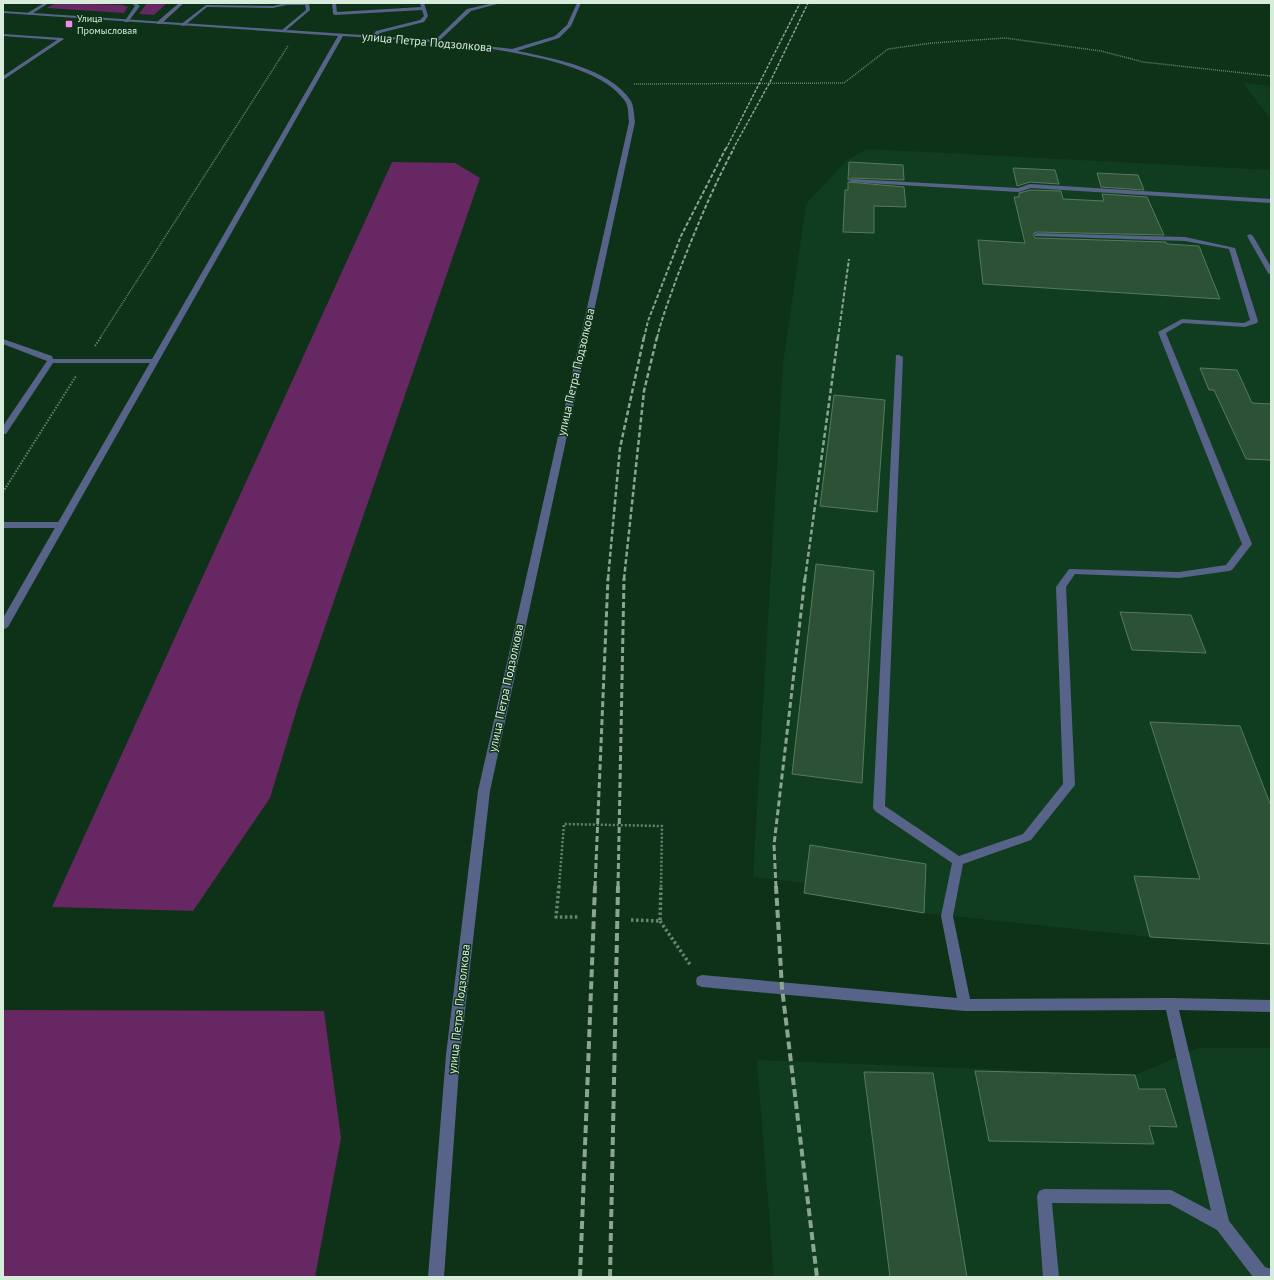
<svg xmlns="http://www.w3.org/2000/svg" width="1274" height="1280" viewBox="0 0 1274 1280" font-family="'PT Sans',sans-serif">
<style>
.built{fill:#103d1f}
.green{fill:#662762}
.building{fill:#2d5135;stroke:#557b5d}
.lines{fill:none;stroke-linecap:round;stroke-linejoin:round}
.path-far3{stroke:#66846e;stroke-width:1.5;stroke-dasharray:1 1;stroke-linecap:butt}
.path-far2{stroke:#66846e;stroke-width:2;stroke-dasharray:1.5 1.5;stroke-linecap:butt}
.path-far1{stroke:#66846e;stroke-width:2.5;stroke-dasharray:2 2;stroke-linecap:butt}
.path{stroke:#66846e;stroke-width:3.5;stroke-dasharray:2.5 2.5;stroke-linecap:butt}
.service{fill:#576388;fill-rule:evenodd}
.minor{fill:#576388;fill-rule:evenodd}
.rail-far4{stroke:#8aa591;stroke-width:1.5;stroke-dasharray:3 1.5;stroke-linecap:butt}
.rail-far3{stroke:#8aa591;stroke-width:2;stroke-dasharray:4 2;stroke-linecap:butt}
.rail-far2{stroke:#8aa591;stroke-width:2.5;stroke-dasharray:5 2.5;stroke-linecap:butt}
.rail-far1{stroke:#8aa591;stroke-width:3;stroke-dasharray:6 3;stroke-linecap:butt}
.rail{stroke:#8aa591;stroke-width:4;stroke-dasharray:8 4;stroke-linecap:butt}
.poi-dot{fill:#f688ed;stroke:#0d3218;stroke-width:1.5}
.labels{text-anchor:middle;stroke-width:3;stroke-linejoin:round;paint-order:stroke}
.far-poi-label{font-size:10px;fill:#d7ecdb;stroke:#0d3218;text-anchor:start}
.street-label{font-size:12px;fill:#d7ecdb;stroke:#0d3218}
</style>
<rect width="100%" height="100%" fill="#0d3218"/>
<g class="built">
<polygon points="1243,83 1271,86 1271,119 1249,91"/>
<polygon points="867,149 1271,170 1271,944 1150,937 924,913 804,893 805,883 753,877 783,364 806,204 846,161"/>
<polygon points="1198,1048 1271,1048 1271,1277 774,1277 757,1060 1135,1075"/>
</g>
<g class="green">
<polygon points="56,3 123,5 128,7 124,13 47,8"/>
<polygon points="147,3 167,3 154,15 139,14"/>
<polygon points="392,162 455,163 480,178 299,702 270,798 193,911 52,907"/>
<polygon points="3,1010 324,1011 341,1138 315,1277 3,1277"/>
</g>
<g class="building">
<polygon points="849,162 903,165 904,180 852,178 848,180"/>
<polygon points="1013,168 1055,170 1059,184 1030,182 1017,186"/>
<polygon points="1097,173 1138,175 1144,190 1101,187"/>
<polygon points="848,182 904,187 906,207 874,206 874,233 843,232 845,190 848,190"/>
<polygon points="1031,190 1061,191 1063,199 1104,201 1102,194 1147,197 1164,235 1037,232 1034,233 1034,236 1035,238 1166,242 1167,244 1199,246 1220,299 983,284 978,240 1025,243 1014,197 1019,197 1019,193"/>
<polygon points="1200,368 1237,370 1252,403 1271,404 1271,460 1246,459 1214,390 1209,390"/>
<polygon points="834,395 885,400 877,512 820,506"/>
<polygon points="816,564 874,571 862,783 792,774"/>
<polygon points="1120,612 1191,615 1206,653 1132,650"/>
<polygon points="1150,722 1240,726 1271,806 1271,944 1150,937 1134,876 1200,879"/>
<polygon points="810,845 926,864 924,913 804,893"/>
<polygon points="975,1071 1135,1075 1139,1089 1165,1089 1177,1127 1149,1126 1154,1144 989,1141"/>
<polygon points="864,1072 933,1073 967,1277 890,1277"/>
</g>
<g class="lines">
<g class="path-far3">
<polyline points="634,84 844,83 888,49 932,43 1005,38 1101,51 1143,62 1271,76"/>
<polyline points="100,338 288,46"/>
</g>
<g class="path-far2">
<polyline points="95,346 101,337"/>
<polyline points="3,492 76,376"/>
</g>
<polyline class="path-far1" points="559,887 564,824 662,826 661,887"/>
<g class="path">
<polyline points="559,886 556,917 578,917"/>
<polyline points="631,920 660,921 661,886"/>
<polyline points="660,921 691,966"/>
</g>
<g class="service">
<polygon points="44,3 49,3 30,15 26,14"/>
<polygon points="131,3 136,3 140,6 128,22 124,22 135,6"/>
<polygon points="179,3 184,3 161,24 157,24 157,22"/>
<polygon points="285,3 309,3 310,10 284,32 282,30 306,10 305,5 287,5 273,8 207,7 184,26 180,25 206,5 273,6"/>
<polygon points="332,3 336,3 337,12 421,7 420,3 424,3 428,16 424,22 380,33 373,38 371,37 376,31 420,20 424,16 422,10 335,15 333,14"/>
<polygon points="493,3 501,3 471,11 438,42 434,41 467,9"/>
<polygon points="3,34 62,38 64,39 3,80 3,76 57,40 3,36"/>
<polygon points="852,179 1018,188 1030,184 1271,199 1271,203 1031,188 1019,192 850,182 849,181"/>
<polygon points="1037,233 1185,237 1235,248 1258,321 1257,323 1245,327 1183,323 1166,333 1252,544 1232,570 1229,571 1179,578 1075,574 1066,587 1075,785 1031,840 963,864 953,916 970,999 1171,998 1271,1000 1271,1012 1179,1010 1229,1221 1265,1267 1271,1269 1271,1277 1253,1277 1217,1230 1170,1204 1052,1203 1059,1277 1043,1277 1037,1196 1039,1191 1044,1189 1171,1190 1211,1211 1166,1010 965,1011 702,987 697,985 696,981 697,977 702,975 957,998 941,916 952,863 875,811 873,808 896,355 899,355 903,357 885,806 959,856 1023,834 1063,784 1056,587 1069,569 1179,572 1226,565 1242,544 1158,332 1182,319 1244,323 1250,320 1229,249 1185,241 1035,236 1035,234"/>
<polygon points="1250,234 1253,236 1271,267 1271,275 1268,273 1247,236"/>
<polygon points="3,339 52,356 53,359 154,359 158,361 154,363 53,363 6,434 3,434 3,426 47,361 3,344"/>
<polygon points="3,522 61,522 66,525 61,528 3,528"/>
</g>
<path class="minor" d="M577,3H581L571,26L559,38L517,51C552,58 610,68 631,101C634,107 634,115 635,122L490,791L460,1055L444,1277H428L446,1055L478,791L629,122C628,116 629,107 625,101C587,45 407,41 343,36L8,627L3,630V618L338,36L3,13V11L436,40L512,49L555,36L567,25Z"/>
<g class="rail-far4">
<polyline points="726,149 800,3"/>
<polyline points="733,149 770,82 808,3"/>
</g>
<g class="rail-far3">
<polyline points="644,338 648,321 681,236 726,148"/>
<path d="M657,338C662,317 670,297 677,277C694,233 712,189 734,148"/>
<polyline points="838,338 849,259"/>
</g>
<g class="rail-far2">
<polyline points="608,579 620,448 644,337"/>
<polyline points="624,579 644,391 657,337"/>
<polyline points="805,579 838,337"/>
</g>
<g class="rail-far1">
<polyline points="595,887 608,578"/>
<polyline points="618,887 624,578"/>
<polyline points="776,887 774,845 805,578"/>
</g>
<g class="rail">
<polyline points="776,886 782,988 817,1277"/>
<polyline points="580,1277 595,886"/>
<polyline points="610,1277 618,886"/>
</g>
</g>
<rect class="poi-dot" x="65" y="20" width="8" height="8" rx="2"/>
<g class="labels">
<g class="far-poi-label">
<text x="77" y="22">Улица<tspan x="77" dy="12">Промысловая</tspan></text>
</g>
<g class="street-label">
<text transform="translate(427 42) rotate(5)" y="4">улица Петра Подзолкова</text>
<text transform="translate(576 372) rotate(-77)" y="4">улица Петра Подзолкова</text>
<text transform="translate(506 688) rotate(-78)" y="4">улица Петра Подзолкова</text>
<text transform="translate(459 1009) rotate(-84)" y="4">улица Петра Подзолкова</text>
</g>
</g>
<rect width="1274" height="1280" fill="none" stroke="#d7ecdb" stroke-width="8"/>
</svg>
